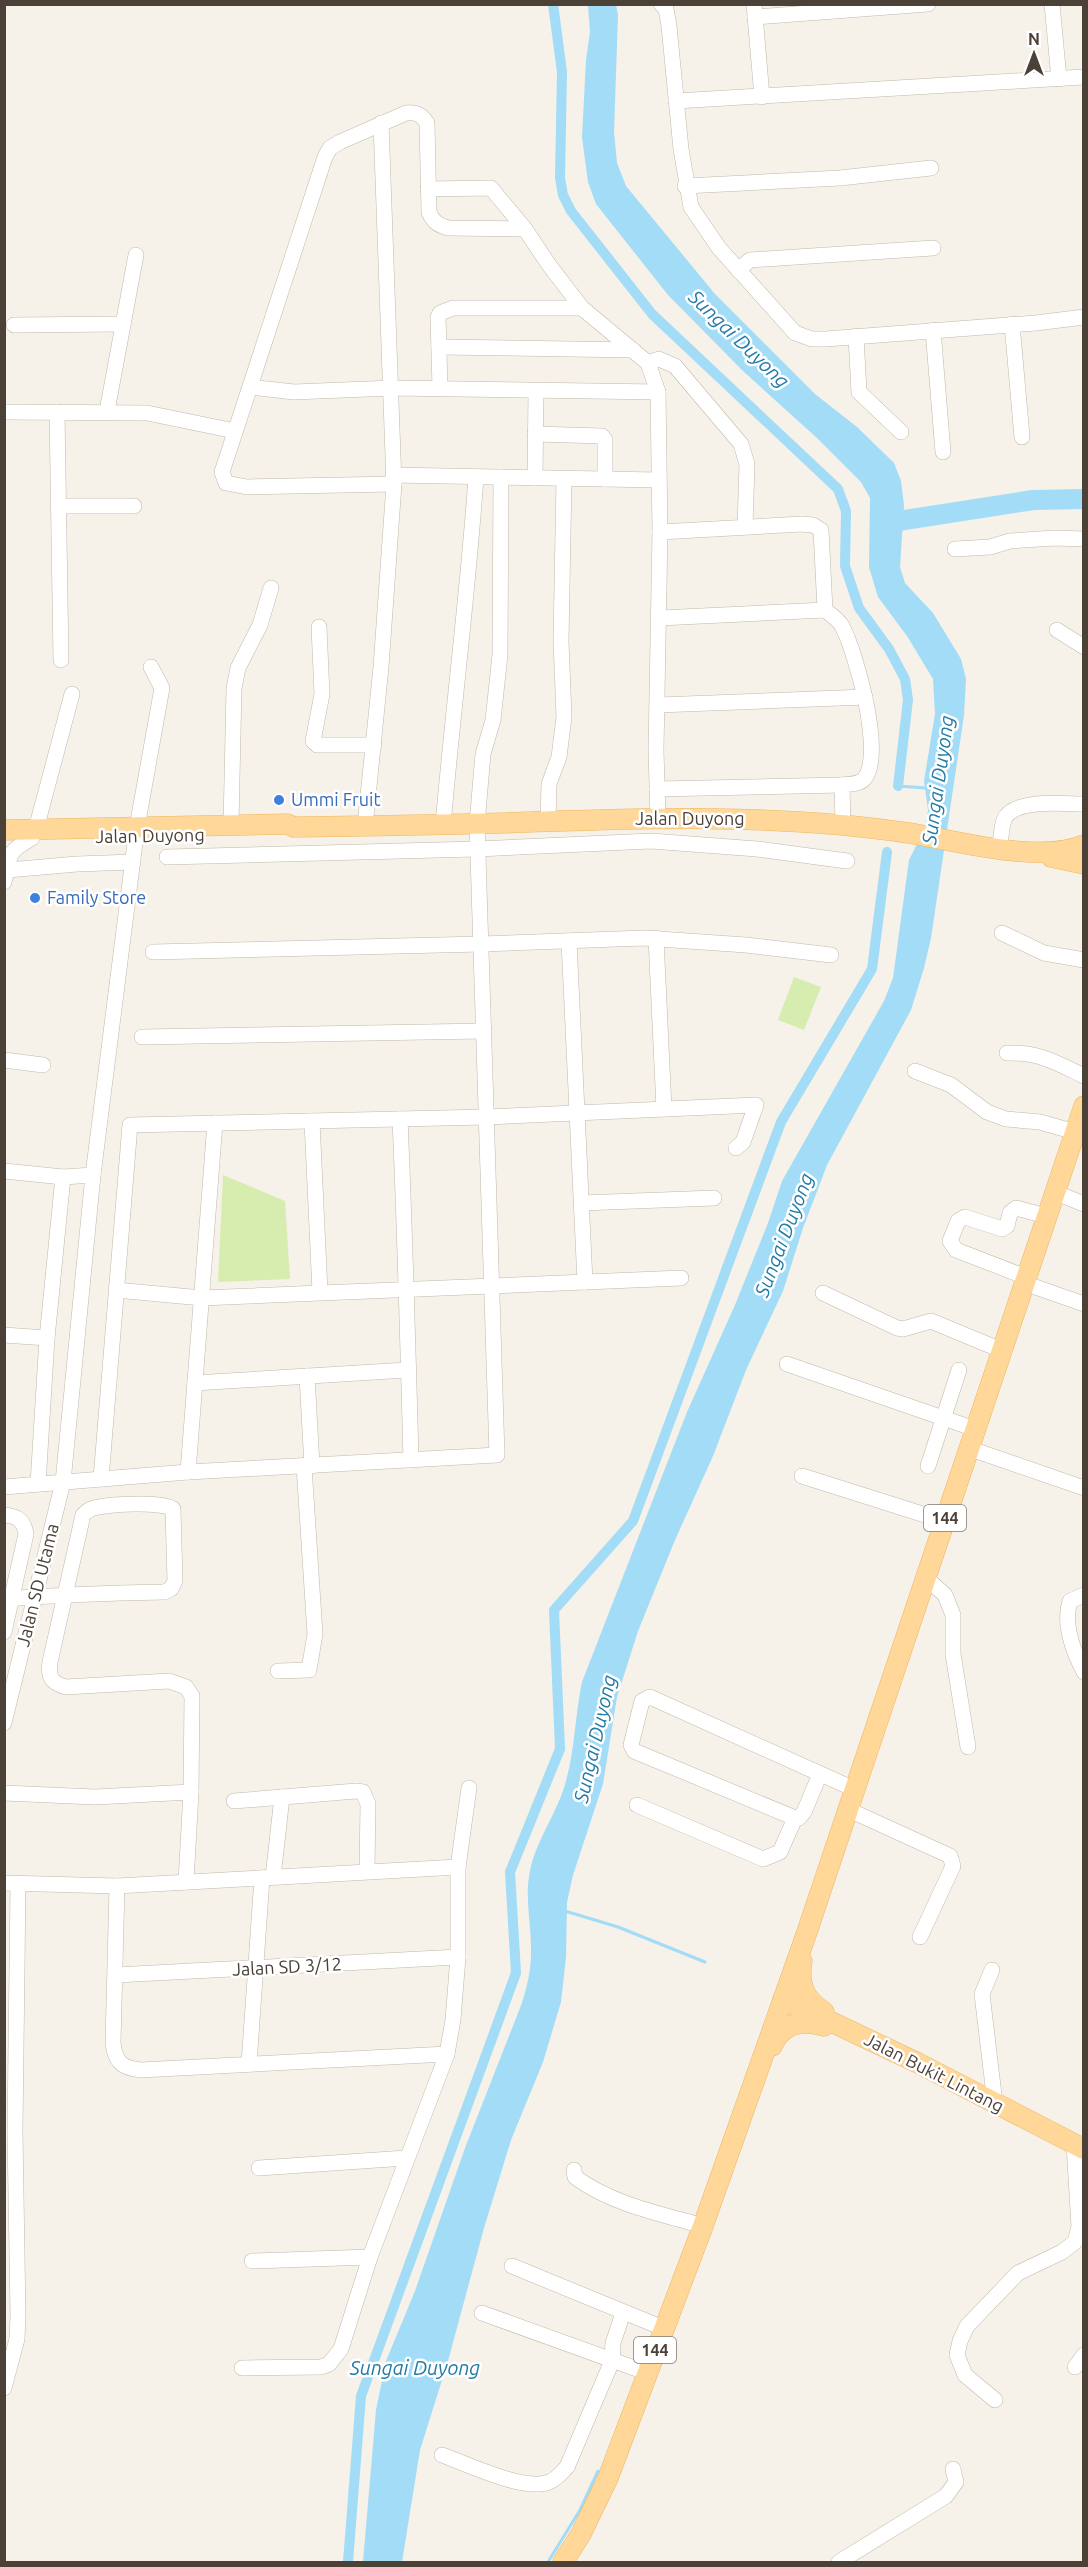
<svg xmlns="http://www.w3.org/2000/svg" width="1088" height="2567" viewBox="0 0 1088 2567" font-family="Ubuntu,sans-serif">
<style>
.green{fill:#d7edaf}
.water{fill:#a2dcf6}
.lines{fill:none;stroke-linecap:round;stroke-linejoin:round}
.stream{stroke:#a2dcf6;stroke-width:3}
.canal{stroke:#a2dcf6;stroke-width:10}
.river{stroke:#a2dcf6;stroke-width:20}
.minor-casing{stroke:#c2b8ab;stroke-width:16}
.major-casing{stroke:#eeb560;stroke-width:21}
.minor{stroke:#fff;stroke-width:15}
.major{stroke:#ffd899;stroke-width:20}
.shop-dot{fill:#3f7fe0;stroke:#fff;stroke-width:2}
.labels{text-anchor:middle;stroke-width:5;stroke-linejoin:round;paint-order:stroke}
.shield{fill:#fff;stroke:#817a73;stroke-width:1.5}
.shield-label{font-size:16px;font-weight:bold;fill:#4b4137}
.shop-label{font-size:18px;fill:#366cbe;stroke:#fff;text-anchor:start}
.street-label{font-size:18px;fill:#4b4137;stroke:#fff}
.water-label{font-size:20px;font-style:italic;fill:#237ba7;stroke:#fff}
</style>
<rect width="100%" height="100%" fill="#f6f1e9"/>
<g class="green">
<polygon points="794,977 821,987 804,1030 778,1020"/>
<polygon points="223,1175 285,1201 290,1279 218,1282"/>
</g>
<path class="water" d="M588,5H616L618,15L614,132L617,163L626,186L715,294L815,394L857,427L894,463L901,481L904,505L900,567L905,583L933,613L961,659L966,679L964,715L931,938L924,968L911,1010L827,1165L803,1228L783,1291L746,1370L713,1456L675,1540L638,1631L617,1697L603,1784L573,1875L567,1902L566,1957L561,2002L543,2062L511,2140L484,2228L448,2361L420,2450L402,2562H363L376,2410L386,2361L415,2291L465,2148L522,2003C527,1986 531,1971 531,1953C532,1926 524,1898 530,1871C536,1840 558,1812 566,1781C575,1749 575,1715 582,1682L687,1412L735,1305L768,1223L782,1181L884,1001L893,978L909,860L926,826L928,810L924,781L935,714L933,679L907,636L878,597L869,567L870,498L861,482L817,438L743,371L668,295L596,204L588,182L582,137L586,60L590,32Z"/>
<g class="lines">
<g class="stream">
<polyline points="898,786 926,788"/>
<polyline points="565,1911 618,1927 705,1962"/>
<polyline points="548,2562 580,2510 598,2471"/>
</g>
<g class="canal">
<polyline points="553,4 562,72 560,178 563,195 571,211 652,314 838,489 846,511 845,566 859,608 889,649 905,679 908,700 898,786"/>
<polyline points="348,2562 361,2396 516,1973 510,1872 560,1749 554,1610 633,1521 781,1122 872,969 887,852"/>
</g>
<polyline class="river" points="885,523 1033,500 1084,499"/>
<g class="minor-casing">
<g id="minor">
<polyline points="661,4 666,9 669,26 681,149 691,207 719,248 795,333 812,339 826,339 1036,323 1084,317"/>
<polyline points="754,4 762,97"/>
<polyline points="1052,4 1059,79"/>
<polyline points="755,17 928,4"/>
<polyline points="676,101 1084,77"/>
<polyline points="685,186 840,178 931,168"/>
<polyline points="428,189 491,188 525,229"/>
<polyline points="738,270 750,260 933,248"/>
<polyline points="1012,324 1022,437"/>
<polyline points="14,325 123,324"/>
<polyline points="933,330 943,452"/>
<polyline points="856,336 859,392 901,432"/>
<polyline points="439,347 633,350"/>
<polyline points="648,363 659,359 675,366 741,444 747,464 745,527"/>
<polyline points="250,387 294,392 392,388 658,392"/>
<polyline points="440,388 438,317 440,313 453,308 582,308"/>
<polyline points="107,411 136,255"/>
<polyline points="4,412 147,413 235,431"/>
<polyline points="57,412 61,660"/>
<polyline points="535,434 602,436 605,440 605,479"/>
<polyline points="393,475 659,480"/>
<polyline points="535,478 536,391"/>
<path d="M394,484L247,487L226,483L222,472L325,157L330,148L340,142L406,113C416,112 421,114 427,123L429,212C433,222 438,225 448,228L525,229L549,265L582,308L648,363L658,392L660,532L656,750L658,818"/>
<polyline points="59,506 134,506"/>
<path d="M660,532L802,524L813,525L821,530L825,610C831,615 838,619 842,626C856,652 885,756 864,779C858,785 850,784 842,785L843,824"/>
<polyline points="955,549 990,547 1010,541 1055,538 1084,539"/>
<polyline points="660,618 825,610"/>
<polyline points="319,627 322,694 313,741 317,745 374,745"/>
<polyline points="1057,630 1084,647"/>
<polyline points="658,705 865,697"/>
<polyline points="657,789 842,785"/>
<polyline points="548,821 549,784 559,757 564,717 561,641 564,479"/>
<polyline points="231,825 234,688 238,668 260,625 271,588"/>
<path d="M443,825C453,709 468,593 476,477"/>
<polyline points="365,826 381,667 394,484 381,123"/>
<polyline points="36,829 72,694"/>
<path d="M1000,848C1001,839 1001,828 1004,820C1013,798 1063,804 1084,804"/>
<polyline points="167,857 477,849 651,841 757,849 847,861"/>
<polyline points="8,870 77,864 133,862"/>
<path d="M4,882C12,854 4,854 32,838"/>
<polyline points="1002,933 1044,953 1084,960"/>
<polyline points="656,938 664,1109"/>
<polyline points="569,941 585,1282"/>
<polyline points="153,952 481,944 644,938 746,945 831,955"/>
<polyline points="142,1037 484,1031"/>
<path d="M1007,1053C1039,1052 1055,1062 1084,1076"/>
<polyline points="4,1060 43,1065"/>
<polyline points="915,1071 951,1085 987,1112 1006,1119 1040,1122 1075,1132"/>
<path d="M400,1119C405,1233 408,1347 411,1460"/>
<polyline points="312,1121 320,1292"/>
<polyline points="4,1171 63,1177 93,1175"/>
<polyline points="1054,1192 1084,1204"/>
<polyline points="582,1203 714,1198"/>
<polyline points="1026,1277 956,1250 950,1241 958,1221 965,1217 1002,1229 1007,1226 1010,1213 1016,1208 1046,1216"/>
<polyline points="1024,1283 1084,1304"/>
<polyline points="116,1290 202,1298 681,1278"/>
<polyline points="823,1293 897,1328 903,1329 931,1321 1001,1350"/>
<polyline points="4,1335 47,1338"/>
<polyline points="787,1364 975,1429"/>
<polyline points="307,1376 312,1466"/>
<polyline points="195,1383 407,1370"/>
<polyline points="968,1448 1084,1488"/>
<polyline points="928,1466 959,1370"/>
<polyline points="188,1472 215,1123"/>
<polyline points="802,1476 944,1521"/>
<polyline points="101,1479 130,1125 487,1117 756,1105 743,1142 736,1148"/>
<polyline points="38,1484 47,1338 63,1177"/>
<polyline points="4,1487 188,1472 497,1455 477,824 483,754 493,720 500,655 501,477"/>
<path d="M4,1515C18,1516 24,1521 26,1534L4,1632"/>
<polyline points="925,1577 945,1595 953,1615 953,1654 968,1747"/>
<path d="M1084,1595L1070,1601C1063,1623 1073,1651 1084,1672"/>
<path d="M4,1599C58,1595 111,1593 164,1592L171,1589L175,1581L173,1509C164,1501 102,1504 91,1509C87,1511 86,1512 83,1515L50,1662C48,1677 51,1683 66,1687L169,1681L186,1687L192,1696L191,1792L186,1882"/>
<polyline points="278,1671 309,1670 315,1634 304,1466"/>
<polyline points="4,1723 63,1482 93,1175 137,827 162,688 151,667"/>
<polyline points="820,1774 804,1812 799,1818 795,1818 634,1751 631,1745 642,1701 650,1697 854,1789"/>
<polyline points="4,1793 95,1797 191,1792"/>
<polyline points="234,1801 356,1791 363,1792 368,1804 367,1871"/>
<polyline points="637,1805 763,1859 780,1852 795,1818"/>
<polyline points="847,1809 950,1856 953,1866 920,1937"/>
<polyline points="273,1877 282,1797"/>
<polyline points="4,1883 117,1886 458,1867"/>
<path d="M117,1886L113,2043C115,2062 122,2068 141,2070L447,2054"/>
<polyline points="992,1970 982,1994 995,2103"/>
<polyline points="116,1975 458,1957"/>
<polyline points="249,2064 262,1878"/>
<polyline points="259,2168 406,2158"/>
<path d="M574,2170L575,2177C611,2204 661,2214 703,2226"/>
<polyline points="252,2261 370,2257"/>
<polyline points="512,2266 663,2328"/>
<polyline points="482,2313 648,2373"/>
<polyline points="1075,2367 1084,2355"/>
<polyline points="242,2368 321,2367 329,2364 341,2349 370,2257 447,2054 453,2020 458,1957 458,1867 469,1788"/>
<polyline points="4,2388 17,2339 18,2316 15,2132 18,1884"/>
<polyline points="995,2400 965,2375 957,2355 960,2341 967,2326 1018,2273 1062,2252 1075,2242 1079,2227 1074,2144"/>
<path d="M442,2455C467,2464 525,2492 549,2482C557,2479 561,2473 567,2467L612,2361L613,2343L623,2313"/>
<polyline points="839,2562 946,2496 956,2482 953,2469"/>
</g>
</g>
<g class="major-casing">
<g id="major">
<path d="M4,830L287,824L294,827C363,826 433,825 502,823C639,818 774,813 909,833C958,841 1038,864 1084,845"/>
<polyline points="1051,857 1084,864"/>
<path d="M802,1961C798,1984 804,1999 824,2012"/>
<polyline points="783,1999 918,2063 1084,2149"/>
<path d="M772,2046C782,2023 802,2019 824,2026"/>
<polyline points="563,2562 581,2534 608,2478 703,2226 807,1932 1084,1106"/>
</g>
</g>
<use href="#minor" class="minor"/>
<use href="#major" class="major"/>
</g>
<g class="shop-dot">
<circle cx="279" cy="800" r="6"/>
<circle cx="35" cy="898" r="6"/>
</g>
<g class="labels">
<g class="shield">
<rect x="924" y="1505" width="42" height="26" rx="4.5"/>
<rect x="634" y="2337" width="42" height="26" rx="4.5"/>
</g>
<g class="shield-label">
<text x="945" y="1524">144</text>
<text x="655" y="2356">144</text>
</g>
<g class="shop-label">
<text x="291" y="806">Ummi Fruit</text>
<text x="47" y="904">Family Store</text>
</g>
<g class="street-label">
<text x="690" y="825">Jalan Duyong</text>
<text transform="translate(150 836) rotate(-1)" y="6">Jalan Duyong</text>
<text transform="translate(38 1585) rotate(-76)" y="6">Jalan SD Utama</text>
<text transform="translate(287 1967) rotate(-3)" y="6">Jalan SD 3/12</text>
<text transform="translate(934 2073) rotate(27)" y="6">Jalan Bukit Lintang</text>
</g>
<g class="water-label">
<text transform="translate(739 339) rotate(44)" y="7">Sungai Duyong</text>
<text transform="translate(938 780) rotate(-82)" y="7">Sungai Duyong</text>
<text transform="translate(784 1235) rotate(-69)" y="7">Sungai Duyong</text>
<text transform="translate(595 1739) rotate(-77)" y="7">Sungai Duyong</text>
<text x="415" y="2375">Sungai Duyong</text>
</g>
</g>
<rect width="1088" height="2567" fill="none" stroke="#4b4137" stroke-width="12"/>
<g transform="translate(1034 54)" stroke="#ffffff" stroke-width="4.5" paint-order="stroke">
<path d="M0-4.5L10 22L0 15L-10 22Z" fill="#4b4137"/>
<text y="-9" font-size="16" font-weight="bold" text-anchor="middle" fill="#4b4137">N</text>
</g>
</svg>
